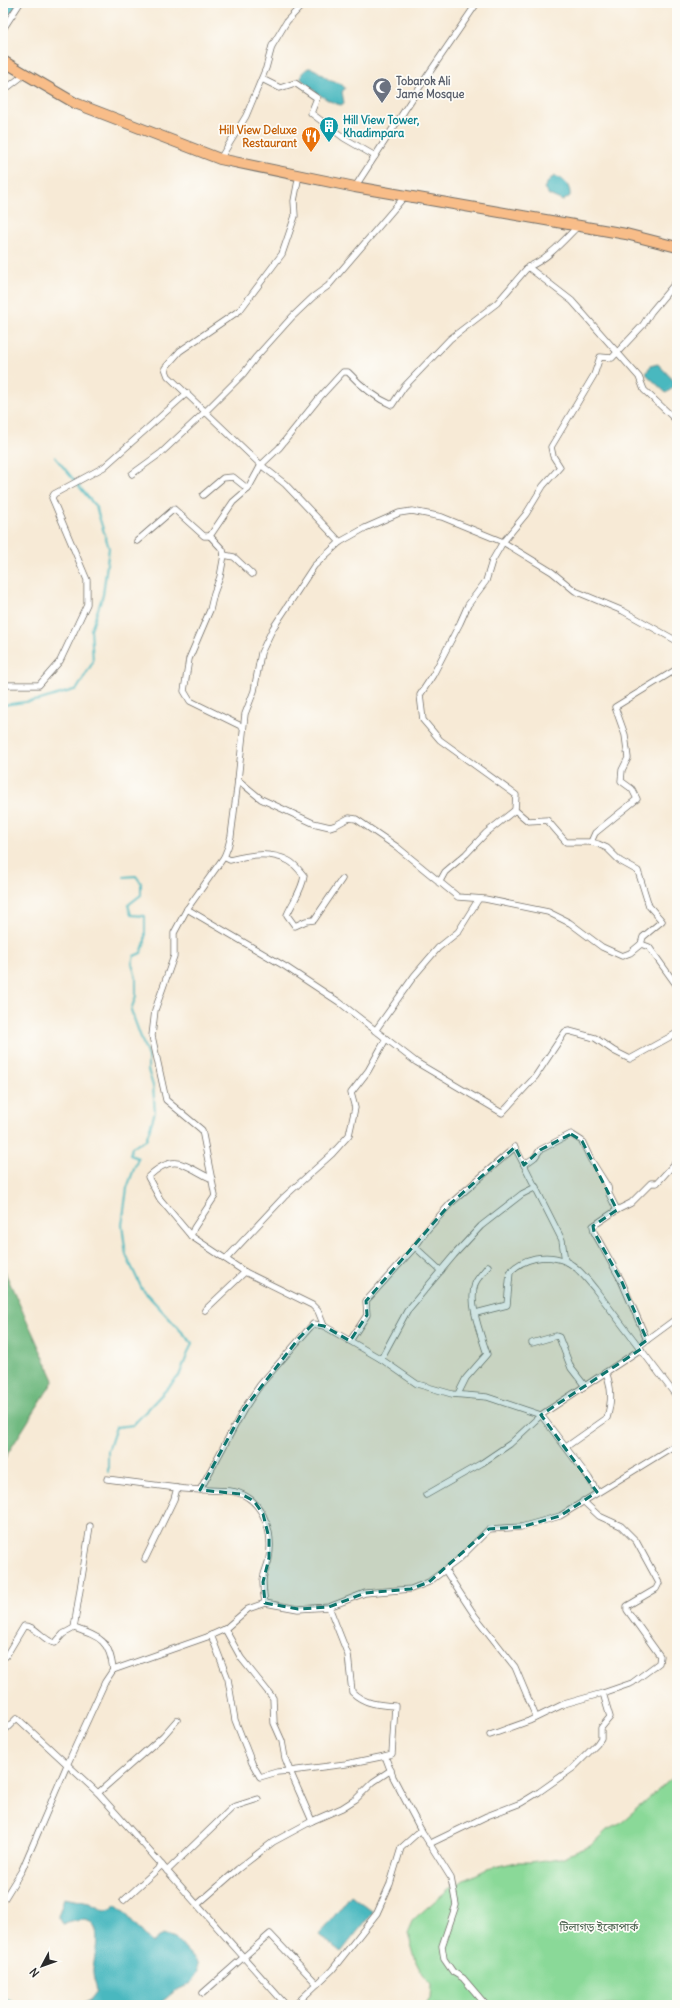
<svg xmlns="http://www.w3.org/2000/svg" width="680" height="2008" viewBox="0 0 680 2008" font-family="Delius,'Noto Sans Bengali',sans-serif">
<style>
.green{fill:#8ad998;stroke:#5a8262}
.forest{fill:#6fb980;stroke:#4d7256}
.water{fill:#49b8bf;stroke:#3a7275}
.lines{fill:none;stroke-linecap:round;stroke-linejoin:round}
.stream{stroke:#49b8bf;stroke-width:2}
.minor-casing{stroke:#726e67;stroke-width:7}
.trunk-casing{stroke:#726e67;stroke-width:12}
.minor{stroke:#fff;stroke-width:5.5}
.trunk{stroke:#f8bd89;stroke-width:10}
.marked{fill:#0f766e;fill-opacity:0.2;stroke:#0f766e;stroke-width:3;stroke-dasharray:8 5;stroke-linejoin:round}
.labels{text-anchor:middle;stroke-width:3.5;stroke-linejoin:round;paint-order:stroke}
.worship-label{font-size:11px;font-weight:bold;fill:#5b616d;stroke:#fdfcf7;text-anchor:start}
.culture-label{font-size:11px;font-weight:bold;fill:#0d838f;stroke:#fdfcf7;text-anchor:start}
.food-label{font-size:11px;font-weight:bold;fill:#c56008;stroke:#fdfcf7;text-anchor:end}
.park-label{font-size:11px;fill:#485f4c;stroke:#fdfcf7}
</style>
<rect width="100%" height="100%" fill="#fdfcf7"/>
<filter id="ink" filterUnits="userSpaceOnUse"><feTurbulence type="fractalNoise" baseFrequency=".025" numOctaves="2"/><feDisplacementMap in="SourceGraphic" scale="8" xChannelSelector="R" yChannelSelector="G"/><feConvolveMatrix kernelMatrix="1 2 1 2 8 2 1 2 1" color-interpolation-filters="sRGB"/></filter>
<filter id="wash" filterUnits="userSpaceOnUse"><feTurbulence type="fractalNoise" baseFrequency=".012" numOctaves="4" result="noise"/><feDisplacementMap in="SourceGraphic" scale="16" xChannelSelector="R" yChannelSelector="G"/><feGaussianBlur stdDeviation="0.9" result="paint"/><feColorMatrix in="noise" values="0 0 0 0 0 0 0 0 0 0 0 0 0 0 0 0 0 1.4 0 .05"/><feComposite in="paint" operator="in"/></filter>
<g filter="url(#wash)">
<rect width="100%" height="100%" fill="#f7ead6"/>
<polygon class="green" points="677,1774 677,2005 424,2005 430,1998 431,1984 422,1974 416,1962 408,1933 414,1919 451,1887 487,1869 516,1862 530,1862 561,1858 590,1846 607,1830 619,1824"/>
<polygon class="forest" points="3,1268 54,1380 3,1461"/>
<g class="water">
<polygon points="3,3 19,3 3,24"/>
<path d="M308,68C317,68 321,75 328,79C334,84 339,80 345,88L342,92L344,103L341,105C326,102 312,89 301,79L302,73Z"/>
<path d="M555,176C564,179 571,186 570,196L563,201L549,195L544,188L550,179Z"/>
<polygon points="658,364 674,381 674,387 666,393 646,374 650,366"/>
<polygon points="351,1895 373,1912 341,1952 319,1935"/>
<path d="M64,1898L89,1903L105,1911L112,1910L115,1905L124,1912L152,1943L163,1934L175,1938L197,1962L198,1972L190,1984L175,1991L158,2005H80L90,2000L97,1991C96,1985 93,1979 93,1973C92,1962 105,1926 88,1921C80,1918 71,1923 63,1924L58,1916Z"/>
</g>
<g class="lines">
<g class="stream">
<polyline points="3,705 40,700 77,689 93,662 91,629 103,595 109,548 96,507 55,457"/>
<polyline points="108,1472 108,1451 116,1427 133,1425 179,1376 192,1343 142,1289 126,1255 122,1225 127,1188 138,1158 130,1155 132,1147 146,1140 155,1112 153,1086 148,1070 148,1057 131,1010 136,996 136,978 132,963 134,956 141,953 145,942 145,916 131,915 128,905 141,895 141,883 136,876 124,877"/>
<polyline points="3,1999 21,2005"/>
</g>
</g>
</g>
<g filter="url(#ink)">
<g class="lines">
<g class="minor-casing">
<g id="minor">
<polyline points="3,29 20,3"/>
<polyline points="262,79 280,88 295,83 317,98 311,113 344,138 375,156"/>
<polyline points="3,91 25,74"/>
<polyline points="220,159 246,116 266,68 272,46 287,21 304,3"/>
<polyline points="299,175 294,201 295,216 282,254 240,310 180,351 165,368 168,376 261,465 285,484 340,542"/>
<polyline points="355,187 423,82 477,3"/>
<polyline points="528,267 572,301 639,377 644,390 677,421"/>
<polyline points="132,474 161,453 206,411 243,374 256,357 292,317 313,297 328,286 405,196"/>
<polyline points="203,495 223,478 233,477 248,489"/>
<polyline points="137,541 174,509 204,536 210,536"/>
<polyline points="224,555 234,557 252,574"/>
<polyline points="3,685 39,685 60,661 87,604 87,580 52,498 54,494 104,467 187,393"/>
<path d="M243,727L190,701L184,691L189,659L210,610L214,593L220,577L224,555L223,550L210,536L233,502L248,489L261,465L279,448L320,397L343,372H348C361,386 375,398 392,405L404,387L450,339L497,303L528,267C548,259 563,241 578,226"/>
<polyline points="238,780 261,799 313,823 330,827 336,825 349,818 356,819 397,847 458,897 485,899 548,912 570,923 602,947 622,956 630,953 641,944 649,947 677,986"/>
<polyline points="515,810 516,795 440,740 423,720 420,695 433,675 460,623 468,605 486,581 492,561 503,542 526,514 543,486 560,467 553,456 551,447 594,375 600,357 612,358 643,325 651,312 677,281"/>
<polyline points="591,842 595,833 637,799 632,789 621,781 622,770 628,758 625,735 615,707 677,669"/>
<path d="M224,857L230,860C249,855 270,851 289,861C295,864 300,871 304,876C302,891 293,901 287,915L295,926L306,921L314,920L342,879"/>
<polyline points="439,883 445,872 466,854 486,833 515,810 528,821 547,820 566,842 591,842 598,844 607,848 620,861 638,871 649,906 662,921 643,937 641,944"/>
<polyline points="187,909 286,967 339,1002 416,1062 502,1113 535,1077 565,1032 569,1031 595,1038 614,1051 630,1059 677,1033"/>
<polyline points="375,1031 414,976 438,948 458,932 478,900"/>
<polyline points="524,1165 535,1157 540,1150 571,1134 582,1141 591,1160 608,1187 609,1194 617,1210 593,1226 594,1232 621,1280 647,1340"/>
<polyline points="617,1210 631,1203 651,1183 657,1183 677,1161"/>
<path d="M191,1236L160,1199L148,1177C175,1152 183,1165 212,1179"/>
<polyline points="415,1247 441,1271"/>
<polyline points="226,1259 284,1197 332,1154 349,1135 355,1108 351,1093 368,1071 386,1039"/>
<polyline points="205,1310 245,1272"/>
<path d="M476,1313L507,1305L510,1272C523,1258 546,1253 565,1261C577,1266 587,1279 595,1289L677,1397"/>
<polyline points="350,1341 367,1315 366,1301 415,1247 427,1230 450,1204 515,1147 562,1240 565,1261"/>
<polyline points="532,1343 556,1336 559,1337 571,1368 585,1386"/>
<polyline points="639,1346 677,1318"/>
<polyline points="381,1359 407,1311 454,1255 481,1226 522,1194 536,1187"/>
<path d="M458,1394L466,1378L487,1354C481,1335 468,1303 475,1284C477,1278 484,1272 488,1266"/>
<path d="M566,1447L607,1418C612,1401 612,1389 606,1372"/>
<polyline points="107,1479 177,1488"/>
<polyline points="200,1490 244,1409 260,1385 313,1324 324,1326"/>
<polyline points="597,1492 589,1478 541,1415 487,1397 452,1394 417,1384 381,1359 324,1326 318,1311 312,1305 245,1272 191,1236 194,1228 215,1196 202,1130 166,1100 152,1036 155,1010 174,956 174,933 187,909 224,857 228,847 231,836 238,780 245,714 254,691 261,653 273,628 314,566 340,542 365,528 399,513 412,511 442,517 503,542 552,572 575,591 623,611 677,641"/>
<polyline points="426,1495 482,1463 510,1444 541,1415 641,1349"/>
<path d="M90,1526L74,1628C100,1637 110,1640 113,1670"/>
<path d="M145,1559L174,1499L177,1488C195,1491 212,1489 230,1491C261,1495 274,1529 269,1558C268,1566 263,1573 263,1581C263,1588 264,1596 265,1603"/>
<polyline points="445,1570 475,1616 515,1667 536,1717"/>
<path d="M329,1607L348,1655L352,1692C364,1704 379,1705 395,1706L392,1754L385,1756"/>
<polyline points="225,1629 241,1658 273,1698 274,1723 282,1741 285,1758 290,1771 346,1764 385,1756 393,1777 421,1830 451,1878 456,1905 442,1946 444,1959 453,1972 463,1978 486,2005"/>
<polyline points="211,1635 228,1679 235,1720 252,1763 260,1777 277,1772 290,1771 312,1821"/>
<path d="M6,1656L24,1626C36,1625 43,1641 55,1643L63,1634L74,1628"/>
<polyline points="3,1732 17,1718 98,1793 286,2005"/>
<polyline points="490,1735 529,1721 564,1704 603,1693"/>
<polyline points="98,1793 163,1736 177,1720"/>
<polyline points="429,1844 487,1816 521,1803 539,1792 573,1768 597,1744 601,1738 601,1728 610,1717 603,1693 632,1683 659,1663 660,1656 627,1610 627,1606 656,1589 659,1583 636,1541 621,1526 599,1516 583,1501"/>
<polyline points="167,1871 233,1807 258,1799"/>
<polyline points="3,1901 22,1870 67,1765 105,1682 113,1670 207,1637 225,1629 248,1609 265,1603 298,1609 329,1607 365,1593 411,1589 429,1582 458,1560 489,1529 521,1527 560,1516 677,1444"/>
<polyline points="123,1901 162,1865"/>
<polyline points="198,1904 238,1869 273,1842 312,1821 342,1808 356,1799 373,1782 391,1770"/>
<polyline points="203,1993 270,1934 317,1984"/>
<polyline points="295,2005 332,1970 377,1913 390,1884 401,1848 421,1830"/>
</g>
</g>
<g class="trunk-casing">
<polyline id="trunk" points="3,61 75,103 220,159 355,187 626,234 677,247"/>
</g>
<use href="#minor" class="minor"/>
<use href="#trunk" class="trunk"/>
</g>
</g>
<path class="marked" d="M571,1134L582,1141L617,1210L593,1226L594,1232L621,1280L647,1340L639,1346L641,1349L541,1415L597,1492L560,1516L521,1527L489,1529L429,1582L411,1589L365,1593L329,1607L298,1609L265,1603L263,1582L269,1558V1538L263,1514L254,1501L241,1494L200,1490L244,1409L299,1338L313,1324L324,1326L350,1341L367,1315L366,1301L450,1204L515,1147L524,1165L540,1150Z"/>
<defs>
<g id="mosque-pin" transform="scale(1)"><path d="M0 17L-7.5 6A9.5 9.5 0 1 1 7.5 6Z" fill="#6b7280" stroke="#fdfcf7"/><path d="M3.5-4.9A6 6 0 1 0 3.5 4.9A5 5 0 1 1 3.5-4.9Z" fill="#fff"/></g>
<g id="building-pin" transform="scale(1)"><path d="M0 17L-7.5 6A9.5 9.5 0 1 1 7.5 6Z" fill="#0f9aa8" stroke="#fdfcf7"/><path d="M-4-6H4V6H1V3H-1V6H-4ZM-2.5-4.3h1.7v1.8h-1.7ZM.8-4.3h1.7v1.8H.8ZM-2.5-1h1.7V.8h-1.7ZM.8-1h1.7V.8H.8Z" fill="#fff"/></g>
<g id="restaurant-pin" transform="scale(1)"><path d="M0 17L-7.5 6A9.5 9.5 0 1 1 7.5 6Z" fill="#e8710a" stroke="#fdfcf7"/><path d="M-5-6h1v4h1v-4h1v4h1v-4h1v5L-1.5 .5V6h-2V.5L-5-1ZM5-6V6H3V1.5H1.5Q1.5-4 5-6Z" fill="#fff"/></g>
</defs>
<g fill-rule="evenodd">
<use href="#mosque-pin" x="382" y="87"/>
<use href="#building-pin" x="329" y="126"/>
<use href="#restaurant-pin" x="311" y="136"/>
</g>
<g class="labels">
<g class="worship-label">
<text x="396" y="85">Tobarok Ali<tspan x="396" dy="13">Jame Mosque</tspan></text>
</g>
<g class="culture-label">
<text x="343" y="124">Hill View Tower,<tspan x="343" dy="13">Khadimpara</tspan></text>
</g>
<g class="food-label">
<text x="297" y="134">Hill View Deluxe<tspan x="297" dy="13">Restaurant</tspan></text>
</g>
<g class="park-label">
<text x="599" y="1931">টিলাগড় ইকোপার্ক</text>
</g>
</g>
<rect width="680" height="2008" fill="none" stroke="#fdfcf7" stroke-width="16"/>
<g transform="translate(42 1966) rotate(229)" stroke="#fdfcf7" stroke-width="3" paint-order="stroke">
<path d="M0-3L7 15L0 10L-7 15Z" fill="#2b2b2b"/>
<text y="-6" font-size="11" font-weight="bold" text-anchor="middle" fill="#2b2b2b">N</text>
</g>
</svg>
